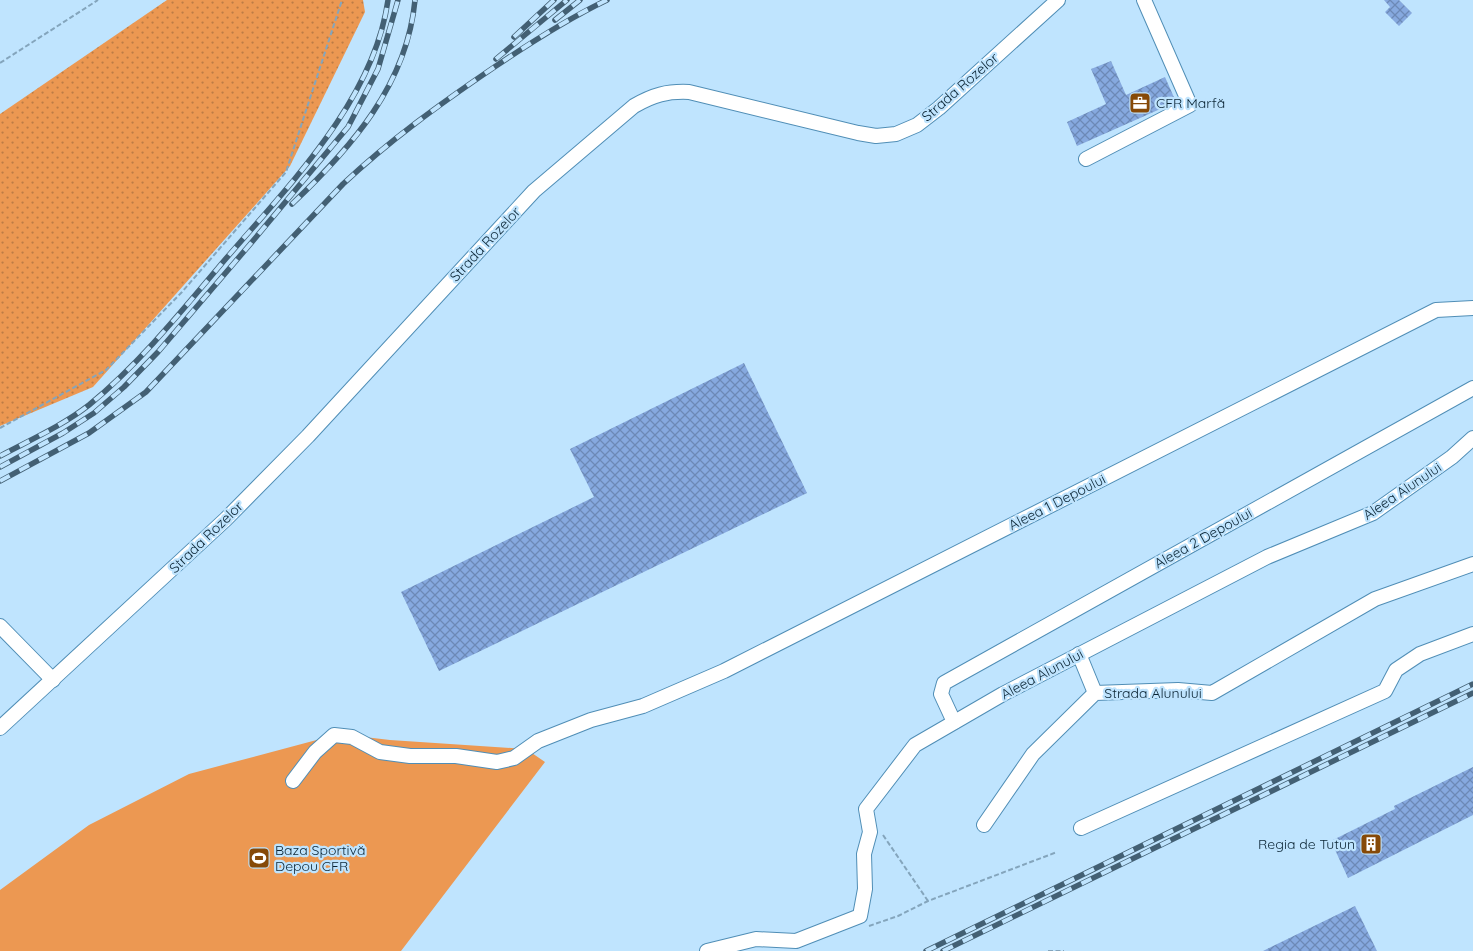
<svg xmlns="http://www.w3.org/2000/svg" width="1473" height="951" viewBox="0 0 1473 951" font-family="Quicksand,sans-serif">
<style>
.grass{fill:url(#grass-dots)}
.pitch{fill:#ec9852}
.building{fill:url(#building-cross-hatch)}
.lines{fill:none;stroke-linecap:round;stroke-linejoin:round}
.minor-casing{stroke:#508eb6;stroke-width:16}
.path{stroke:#84a5bc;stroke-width:2;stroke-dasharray:5 2.5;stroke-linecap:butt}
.minor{stroke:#fff;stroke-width:14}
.rail-casing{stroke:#436074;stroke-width:5.5}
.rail{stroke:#bfe4fe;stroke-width:4;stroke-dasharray:11;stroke-linecap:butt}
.labels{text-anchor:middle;stroke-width:4.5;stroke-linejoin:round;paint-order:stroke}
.street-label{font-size:14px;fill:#0b2535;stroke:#bfe4fe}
.poi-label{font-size:14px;fill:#0b2535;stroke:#bfe4fe;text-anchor:start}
</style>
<defs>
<pattern id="grass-dots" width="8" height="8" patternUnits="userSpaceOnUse" patternTransform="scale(1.25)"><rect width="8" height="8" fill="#ec9852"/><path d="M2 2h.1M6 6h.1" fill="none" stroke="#bd7c45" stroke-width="1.8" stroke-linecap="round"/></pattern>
<pattern id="building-cross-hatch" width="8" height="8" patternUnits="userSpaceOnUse" patternTransform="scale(1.25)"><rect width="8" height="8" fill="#86a9df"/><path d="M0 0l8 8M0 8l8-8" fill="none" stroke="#6c89b6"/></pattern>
</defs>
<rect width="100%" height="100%" fill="#bfe4fe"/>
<polygon class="grass" points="167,0 363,0 365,12 290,166 93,387 0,426 0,114"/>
<polygon class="pitch" points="339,734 390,740 526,749 545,762 401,951 0,951 0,890 89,825 189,774"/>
<g class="building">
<polygon points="1384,0 1399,0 1412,13 1399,26 1385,12 1390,7"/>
<polygon points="1111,61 1126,95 1165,77 1176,102 1077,146 1067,122 1106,104 1091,69"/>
<polygon points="744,363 807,493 439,671 401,592 594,497 570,449"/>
<polygon points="1473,767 1473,815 1348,878 1331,841 1395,809 1394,806"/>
<polygon points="1355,906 1377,951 1263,951"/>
</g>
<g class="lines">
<g class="minor-casing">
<g id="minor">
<polyline points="1086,159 1190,105 1144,0"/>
<polyline points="0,626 53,680"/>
<polyline points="1079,654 1095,693"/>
<polyline points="954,722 941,694 944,683 1473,388"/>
<path d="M0,728L226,519L308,436L534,191L634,106C653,95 667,91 689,92L858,133L876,136L896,134L917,125L939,108L1058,0"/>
<polyline points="293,781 315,752 334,735 352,737 380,752 410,756 456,756 497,762 514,758 538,741 591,720 643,706 724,671 1436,310 1473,308"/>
<polyline points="984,825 1033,754 1095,693 1178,690 1212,693 1375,599 1473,564"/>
<polyline points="1081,828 1385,691 1396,670 1420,654 1473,634"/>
<polyline points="707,951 756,939 796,941 860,916 865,889 864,854 870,832 866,809 915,745 1003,694 1267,557 1373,513 1452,457 1473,438"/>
</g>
</g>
<g class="path">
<polyline points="0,63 98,0"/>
<polyline points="0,428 106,370 182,292 286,172 342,0"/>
<polyline points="883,835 928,901"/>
<polyline points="869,926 898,916 928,901 1057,852"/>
<polyline points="1048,951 1064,951"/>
</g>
<use href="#minor" class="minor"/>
<g class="rail-casing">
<g id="rail">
<polyline points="555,20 580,0"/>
<polyline points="514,37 554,0"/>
<polyline points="496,59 567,0"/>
<path d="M292,204C351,148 407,85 415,0"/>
<path d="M0,456C30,440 62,426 89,405C139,364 181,312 223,262C287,187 374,101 388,0"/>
<polyline points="0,467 63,433 94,413 124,387 158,352 252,242 348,127 378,69 398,0"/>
<path d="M0,481L89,433L146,392L343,184C390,140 440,104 493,68C530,43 567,19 607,0"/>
<polyline points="926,951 1473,684"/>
<polyline points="943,951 1473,693"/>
</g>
</g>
<use href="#rail" class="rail"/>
</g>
<defs>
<g id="office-square" transform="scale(1.125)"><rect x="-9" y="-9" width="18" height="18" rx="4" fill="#864907" stroke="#bfe4fe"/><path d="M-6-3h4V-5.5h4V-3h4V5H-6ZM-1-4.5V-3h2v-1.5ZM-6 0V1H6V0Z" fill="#fff"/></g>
<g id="building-square" transform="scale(1.125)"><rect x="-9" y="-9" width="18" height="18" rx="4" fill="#864907" stroke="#bfe4fe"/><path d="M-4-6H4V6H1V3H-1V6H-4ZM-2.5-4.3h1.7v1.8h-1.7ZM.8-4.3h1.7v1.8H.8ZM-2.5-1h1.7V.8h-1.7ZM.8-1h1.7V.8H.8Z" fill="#fff"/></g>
<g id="stadium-square" transform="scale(1.125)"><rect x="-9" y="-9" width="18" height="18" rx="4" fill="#864907" stroke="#bfe4fe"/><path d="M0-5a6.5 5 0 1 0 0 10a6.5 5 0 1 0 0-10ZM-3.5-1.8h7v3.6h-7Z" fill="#fff"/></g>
</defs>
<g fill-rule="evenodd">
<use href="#office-square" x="1140" y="103"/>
<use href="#building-square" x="1371" y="844"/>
<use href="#stadium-square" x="259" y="858"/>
</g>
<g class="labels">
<g class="street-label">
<text transform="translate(960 87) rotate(-41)" y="5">Strada Rozelor</text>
<text transform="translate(485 244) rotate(-47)" y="5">Strada Rozelor</text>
<text transform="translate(1402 491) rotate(-34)" y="5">Aleea Alunului</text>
<text transform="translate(1057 502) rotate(-27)" y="5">Aleea 1 Depoului</text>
<text transform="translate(206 537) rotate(-44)" y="5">Strada Rozelor</text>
<text transform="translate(1203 538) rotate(-29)" y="5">Aleea 2 Depoului</text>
<text transform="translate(1042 674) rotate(-28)" y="5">Aleea Alunului</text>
<text x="1153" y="698">Strada Alunului</text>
</g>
<g class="poi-label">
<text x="1156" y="108">CFR Marfă</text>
<text x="1355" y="849" text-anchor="end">Regia de Tutun</text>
<text x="275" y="855">Baza Sportivă<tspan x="275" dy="16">Depou CFR</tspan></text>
</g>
</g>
</svg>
